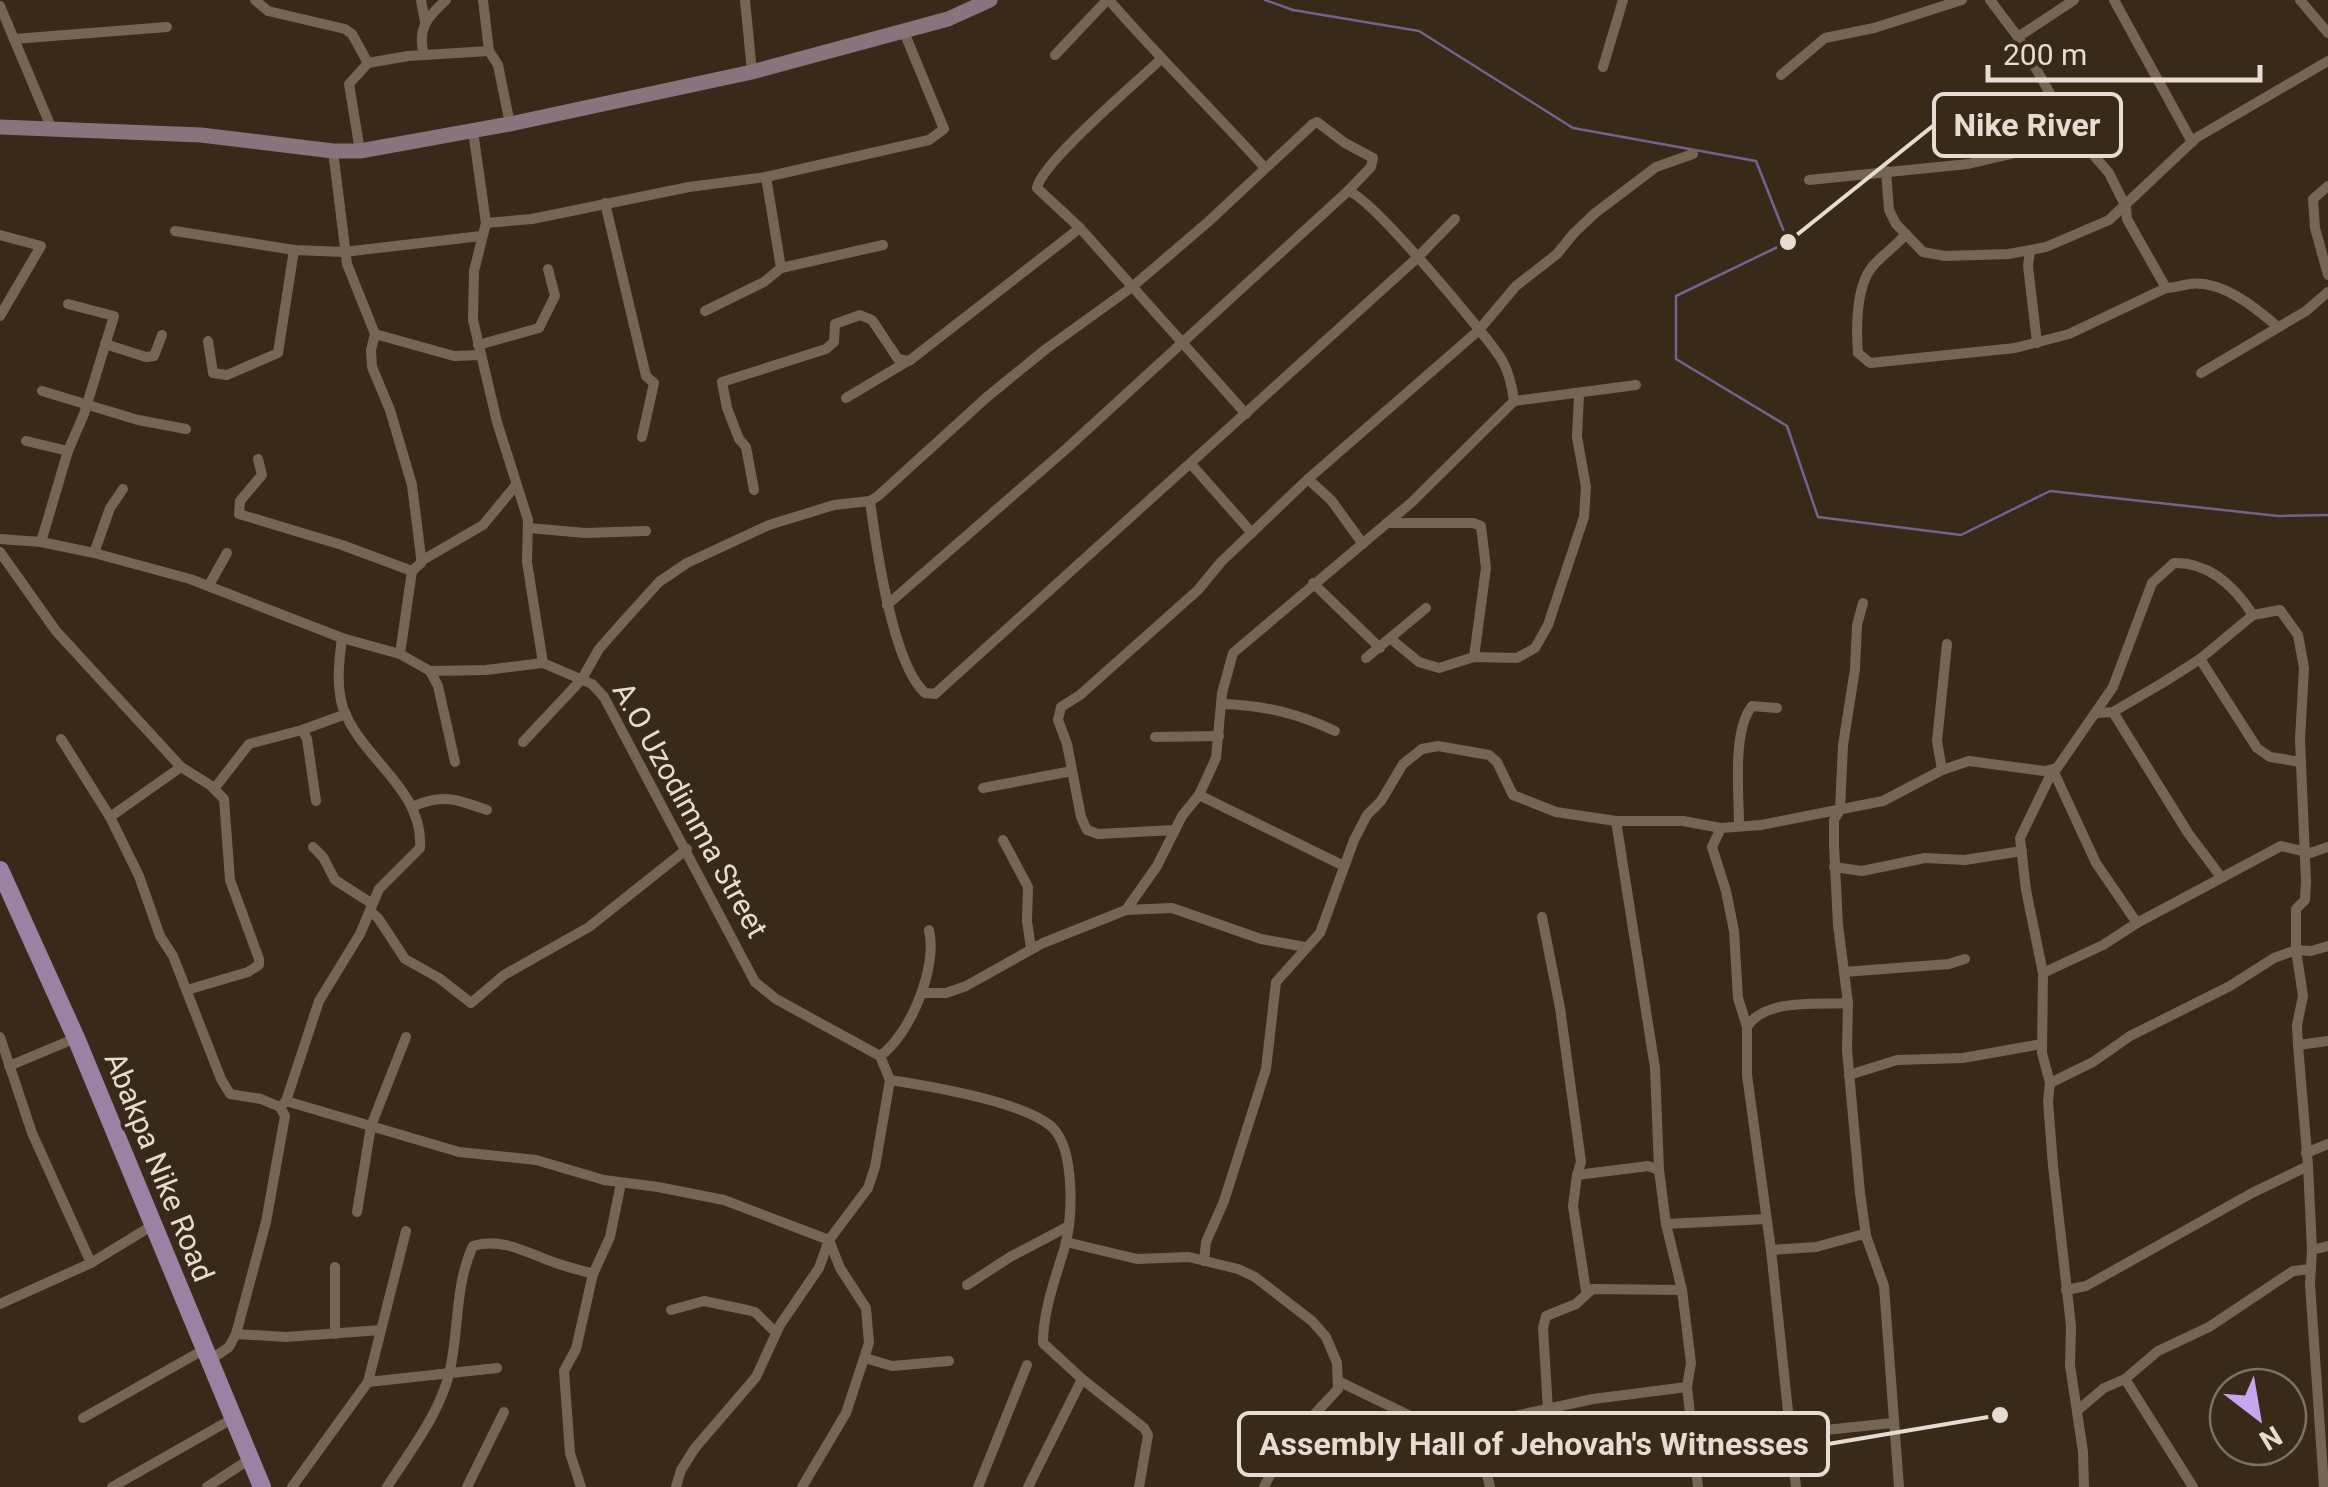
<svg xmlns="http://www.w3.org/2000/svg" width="2328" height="1487" viewBox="0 0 2328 1487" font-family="Roboto,sans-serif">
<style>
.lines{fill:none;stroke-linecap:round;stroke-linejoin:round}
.stream{stroke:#766191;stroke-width:2.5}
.minor{stroke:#776553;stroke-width:10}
.secondary{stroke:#89737c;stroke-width:15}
.primary{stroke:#9c81a5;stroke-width:18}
.labels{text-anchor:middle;stroke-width:8;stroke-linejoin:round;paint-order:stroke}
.street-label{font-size:30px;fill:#e6dcd2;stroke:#382918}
.leader{fill:none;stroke:#e6dcd2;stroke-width:4}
.callout-dot{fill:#e6dcd2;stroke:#382918;stroke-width:4}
.callout{fill:#382918;stroke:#e6dcd2;stroke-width:4}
.callout-label{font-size:32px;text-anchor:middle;font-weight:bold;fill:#e6dcd2}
</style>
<rect width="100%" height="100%" fill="#382918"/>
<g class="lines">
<polyline class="stream" points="1265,0 1293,10 1419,31 1573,128 1756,161 1788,242 1676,296 1676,359 1787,426 1818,517 1961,535 2050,491 2278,516 2328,515"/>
<g class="minor">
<polyline points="255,0 268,11 345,29 352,34 368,63"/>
<polyline points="421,0 425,22"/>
<polyline points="483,0 489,51"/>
<polyline points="745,0 752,72"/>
<path d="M1109,0C1159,58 1214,111 1265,168"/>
<polyline points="1990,0 2018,37 2069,127 2109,173 2126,207 2127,219 2166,288"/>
<polyline points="2114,0 2192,142"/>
<polyline points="2300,0 2328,33"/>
<polyline points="0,6 51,127"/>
<polyline points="2018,37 2074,0"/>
<polyline points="14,39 167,27"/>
<path d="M424,55C417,29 427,17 446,0"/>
<polyline points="1055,55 1107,0"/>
<path d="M1160,60C1137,82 1041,163 1037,188L1080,228L1246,414"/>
<polyline points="1603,67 1623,0"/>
<polyline points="1781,75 1825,38 1874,28 1962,0"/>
<polyline points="1964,103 1984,160"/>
<polyline points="473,131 486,223 474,271 473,320 497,422 528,520 527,562 543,663 592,684 604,697 755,982 776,999 880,1056 890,1080 875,1167 868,1188 829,1240 819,1268 780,1325 756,1377 695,1448 681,1470 676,1487"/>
<polyline points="333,151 347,264 375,334 454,356 480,355"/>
<polyline points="360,151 349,84 368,63 408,56 489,51 498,65 510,124"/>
<polyline points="1886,171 1889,210 1896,224 1923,252 1945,256 2009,254 2046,247 2109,220 2196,138 2328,61"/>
<polyline points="766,177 781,268"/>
<polyline points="1809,180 1968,164 2020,152 2069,127"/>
<polyline points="2328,186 2313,199 2315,228 2328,275"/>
<polyline points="605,203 646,376 654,383 642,437"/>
<polyline points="486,223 532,219 689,187 766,177 929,140 944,129 904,32"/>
<polyline points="175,231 294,250 344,252 481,236"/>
<path d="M1906,234C1896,246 1882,255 1872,267C1856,287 1856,328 1858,353L1870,363L2015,348L2069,334L2166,288C2176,288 2181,285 2190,284C2222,280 2256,308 2278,327"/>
<polyline points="0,235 41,246 0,316"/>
<polyline points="2030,250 2028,266 2037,343"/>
<polyline points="705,311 764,282 781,268 883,245"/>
<polyline points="375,334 371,350 372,367 390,410 412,485 421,557 421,563 412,571 400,654"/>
<polyline points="208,341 213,373 227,375 278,353 294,250"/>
<polyline points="105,344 146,357 154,356 162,335"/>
<polyline points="478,345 539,328 555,296 548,269"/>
<polyline points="2201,373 2306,311 2328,292"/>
<polyline points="42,391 138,420 186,429"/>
<polyline points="846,398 908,361"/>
<polyline points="1514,401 1636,385"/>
<polyline points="26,441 68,451"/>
<polyline points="258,459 262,475 240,501 239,514 342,545 412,571"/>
<polyline points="1191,464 1252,533"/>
<polyline points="1308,479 1331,500 1363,544"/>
<polyline points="754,490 746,447 739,439 727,408 722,382 826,349 834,342 835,324 860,315 872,320 898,359 909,361 1080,228"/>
<path d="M870,501C876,546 892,663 925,693L935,694L1417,258L1455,219"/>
<polyline points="1387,523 1473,523 1481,526 1486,568 1474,657"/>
<polyline points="529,528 585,533 646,531"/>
<polyline points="0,539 41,542 94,553 190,579 342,638 400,654 430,671 486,670 543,663"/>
<polyline points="41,542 68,451 84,414 114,316 68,304"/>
<polyline points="0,552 56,631 181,767"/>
<polyline points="94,553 110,508 123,489"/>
<polyline points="421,561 483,525 516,485"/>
<polyline points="1313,583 1380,648"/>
<polyline points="209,585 227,553"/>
<polyline points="1863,603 1857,625 1855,669 1843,745 1840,810 1834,820 1834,845 1838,925 1848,1003 1847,1050 1860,1193 1866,1236 1884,1286 1899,1487"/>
<polyline points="1391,639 1419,662 1439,668 1474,657 1517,658 1535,648 1548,625 1584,517 1586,487 1577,437 1579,395"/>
<polyline points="1366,658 1426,608"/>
<polyline points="2200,659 2257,748 2270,757 2301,762"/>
<polyline points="430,671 438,686 455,762"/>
<path d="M1221,704C1263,705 1297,713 1335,731"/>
<polyline points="2113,712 2188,833 2221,877"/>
<polyline points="2097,713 2113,712 2164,682 2200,659 2253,615 2280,610 2298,635 2304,668 2300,739 2306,881 2305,900 2296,909 2296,950 2303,996 2297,1025 2298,1045 2308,1166 2312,1250 2310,1284 2324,1487"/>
<polyline points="1155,737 1219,736"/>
<polyline points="61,739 110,817"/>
<polyline points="523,742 582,679 599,649 621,624 659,582 687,563 769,525 834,505 870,501 878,496 987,397 1046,349 1132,287 1208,222 1313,124 1317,122 1345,143 1373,158 1371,167 1348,191 1065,450 887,605"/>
<polyline points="1942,770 1937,741 1947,644"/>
<polyline points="2053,770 2020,838 2026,890 2043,973 2042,1053 2050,1083 2048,1101 2053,1166 2071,1326 2070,1365 2083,1452 2084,1487"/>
<polyline points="2053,770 2096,863 2137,923"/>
<polyline points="983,788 1072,771"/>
<polyline points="214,789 249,744 302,730"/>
<path d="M1199,795L1216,758L1222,693L1233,653L1412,502L1514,401C1512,386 1508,369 1500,357C1482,330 1371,197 1348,191"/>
<polyline points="316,801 307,739 302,730 346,714"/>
<path d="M414,806C443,793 459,800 487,810"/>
<polyline points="1616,821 1655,1068 1659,1170 1666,1224 1682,1290 1691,1363 1687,1387 1698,1487"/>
<path d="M1739,825C1739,793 1732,731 1752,706L1777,708"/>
<polyline points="1721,828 1712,847 1726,891 1734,931 1738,998 1747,1027 1747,1075 1771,1250 1796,1487"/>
<polyline points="1175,830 1098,834 1087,830 1081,817 1067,744 1058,720 1061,707 1080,695 1198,590 1221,562 1308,479 1478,331 1516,286 1557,254 1574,233 1594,214 1656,167 1693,154"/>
<polyline points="1003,840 1028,887 1027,921 1031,948"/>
<polyline points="313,847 323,857 335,880 371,903"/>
<polyline points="1834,867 1862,871 1925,858 1965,860 2022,851"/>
<polyline points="1126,910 1157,866 1182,816 1199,795 1344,866"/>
<polyline points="371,912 378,918 405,959 439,978 471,1003 504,975 589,927 687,849"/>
<polyline points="1542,917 1560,1008 1581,1162 1577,1175"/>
<polyline points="1844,972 1949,964 1965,959"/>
<polyline points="2043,973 2103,945 2137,923 2281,846 2310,853 2328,847"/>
<polyline points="187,990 248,972 259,965 259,959 230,880 224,799 210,785 181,767 110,817 139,876 160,936 173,956 221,1079 230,1094 261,1099 280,1107"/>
<polyline points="922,993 946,993 966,986 1043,943 1126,910 1172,908 1261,939 1305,947"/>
<path d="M1747,1027C1765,998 1817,1005 1848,1003"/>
<polyline points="0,1037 32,1133 91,1263"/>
<polyline points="2298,1045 2328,1041"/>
<path d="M880,1056C910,1035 938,967 929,930"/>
<polyline points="9,1066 76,1038"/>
<polyline points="1849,1075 1897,1060 1963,1058 2042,1044"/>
<path d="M890,1080C929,1086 1024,1102 1052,1127C1075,1149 1073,1217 1065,1246C1056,1277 1043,1310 1043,1343L1082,1379L1144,1428L1148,1435L1139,1487"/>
<polyline points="2050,1083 2093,1062 2130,1036 2230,986 2274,958 2296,950 2311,951 2328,946"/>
<polyline points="286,1101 459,1152 536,1160 604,1180 658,1187 724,1200 829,1240 840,1268 866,1308 869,1343 846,1413 802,1487"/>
<polyline points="2306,1153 2328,1144"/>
<polyline points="357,1212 371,1126 406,1037"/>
<polyline points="1666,1224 1766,1219"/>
<polyline points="1066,1242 1137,1259 1189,1257 1238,1269 1255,1277 1312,1321 1326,1337 1337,1363 1338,1389 1285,1446 1264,1487"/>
<polyline points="1771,1250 1816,1247 1860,1235 1866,1236"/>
<polyline points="2312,1250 2328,1246"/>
<path d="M1204,1261L1206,1242L1224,1201L1266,1069L1276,982L1320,933L1354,840L1367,815L1381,801L1403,764L1422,749L1438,746L1489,755L1497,762L1513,795L1556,812L1616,821H1683L1721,828L1761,825L1883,801L1942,770L1969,761L2044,771L2057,768L2113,687L2152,583L2174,563C2210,562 2235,587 2253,615"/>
<polyline points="967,1285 1010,1257 1067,1227"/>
<polyline points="2066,1290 2086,1286 2252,1193 2308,1166"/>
<polyline points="1586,1291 1573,1206 1577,1175 1648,1166 1659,1170"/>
<polyline points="0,1304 91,1263 153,1225"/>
<polyline points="671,1310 704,1301 747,1310 755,1312 776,1333"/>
<polyline points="236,1334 286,1337 381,1330"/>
<polyline points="335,1334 335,1267"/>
<polyline points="865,1358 892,1366 949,1361"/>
<path d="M210,1360L229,1347L236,1334L266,1222L285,1116L280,1107L286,1101L319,1001L360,934L379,889L420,848C424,789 362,760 343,708C336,685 339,661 342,638"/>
<polyline points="2125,1379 2193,1487"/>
<polyline points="368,1382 497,1368"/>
<polyline points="1340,1382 1483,1451"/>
<polyline points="1548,1410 1543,1328 1546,1316 1576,1304 1592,1289 1682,1290"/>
<polyline points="2078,1410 2104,1388 2125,1379 2158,1351 2209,1327 2293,1271 2311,1269"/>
<polyline points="83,1418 205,1349"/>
<polyline points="1788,1434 1892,1423"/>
<polyline points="112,1487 232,1419"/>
<polyline points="207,1487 250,1459"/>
<polyline points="292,1487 368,1382 406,1231"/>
<path d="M387,1487C410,1451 441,1412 450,1370C459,1329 455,1284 473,1246C502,1237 527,1253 553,1262C566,1267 580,1270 593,1274"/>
<polyline points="467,1487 504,1412"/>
<polyline points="581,1487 570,1453 564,1371 576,1349 593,1274 610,1237 621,1183"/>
<polyline points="978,1487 1027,1365"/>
<polyline points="1028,1487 1082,1379"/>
<path d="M1490,1487C1486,1468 1473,1438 1487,1422L1593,1399L1687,1387"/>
</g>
<polyline class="secondary" points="0,127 201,135 333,151 360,151 510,124 752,72 948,19 990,0"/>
<polyline class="primary" points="0,870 76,1038 262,1487"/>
</g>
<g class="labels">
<g class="street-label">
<text transform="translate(690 810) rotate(61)" y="10">A.O Uzodimma Street</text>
<text transform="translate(159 1167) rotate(68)" y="10">Abakpa Nike Road</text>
</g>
</g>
<path class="leader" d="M1788 242L1934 125M2000 1415L1828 1444"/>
<g class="callout-dot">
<circle cx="1788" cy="242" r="10"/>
<circle cx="2000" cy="1415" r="10"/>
</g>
<g class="callout">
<rect x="1934" y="94" width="187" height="62" rx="10"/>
<rect x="1239" y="1413" width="589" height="62" rx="10"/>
</g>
<g class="callout-label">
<text x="2027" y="136">Nike River</text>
<text x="1534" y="1455">Assembly Hall of Jehovah's Witnesses</text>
</g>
<g transform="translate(2258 1417) rotate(149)"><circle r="48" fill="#382918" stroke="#7e7162" stroke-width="2.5"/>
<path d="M0-8L18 38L0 25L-18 38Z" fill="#c7a6ef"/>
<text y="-15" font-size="28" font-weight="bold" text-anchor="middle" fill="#e6dcd2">N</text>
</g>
<path d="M1988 65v15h272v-15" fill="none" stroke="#e6dcd2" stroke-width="5"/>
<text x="2003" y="65" font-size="30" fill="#e6dcd2" stroke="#382918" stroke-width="8" paint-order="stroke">200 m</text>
</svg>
